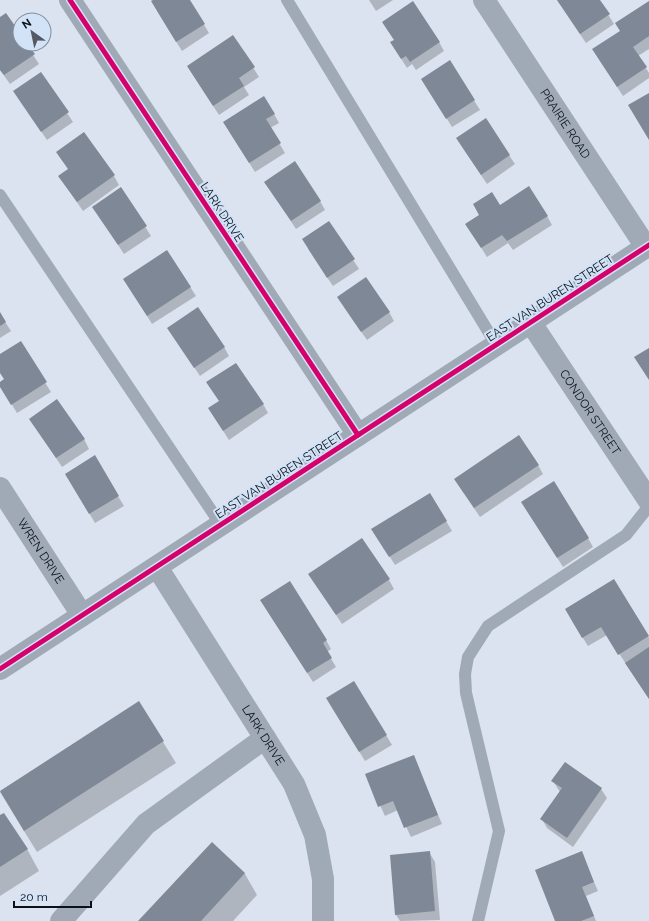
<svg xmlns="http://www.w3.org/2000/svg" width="649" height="921" viewBox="0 0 649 921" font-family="Raleway,sans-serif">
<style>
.shadow{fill:#0003}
.building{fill:#7e8896}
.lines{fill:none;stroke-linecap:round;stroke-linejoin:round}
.service{stroke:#a0aab7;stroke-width:12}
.minor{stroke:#a0aab7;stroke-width:22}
.tertiary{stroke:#a0aab7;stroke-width:22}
.cycleway-casing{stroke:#d2e2f7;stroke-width:8}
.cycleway{stroke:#d6006c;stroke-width:5}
.labels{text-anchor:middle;stroke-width:4;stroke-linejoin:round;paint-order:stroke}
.street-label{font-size:12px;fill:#0b1118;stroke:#d2e2f7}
</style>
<rect width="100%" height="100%" fill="#dae3ef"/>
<g class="shadow">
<polygon points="155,0 189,0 209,33 182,51 157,11"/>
<polygon points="369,0 393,0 376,11"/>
<polygon points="557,0 599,0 614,24 586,43"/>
<polygon points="649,2 649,49 638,56 649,73 649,78 623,96 599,59"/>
<polygon points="0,18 20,35 20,44 26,44 39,64 10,84 0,70"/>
<polygon points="233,36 259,77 244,87 249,95 219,115 188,67"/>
<polygon points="439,42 444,51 416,70 412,64 407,68 397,52"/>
<polygon points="450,62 480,110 452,127 428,88"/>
<polygon points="41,74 73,122 47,140 20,100"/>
<polygon points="274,114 279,123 270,128 285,153 255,172 229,131"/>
<polygon points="485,120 515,164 487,184 463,148"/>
<polygon points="69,169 114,176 119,185 83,211 59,176"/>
<polygon points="121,189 151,236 124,254 99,216"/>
<polygon points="271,191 320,201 325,210 296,229"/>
<polygon points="500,206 547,216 552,225 513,250 508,243 487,257 472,233"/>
<polygon points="329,222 359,269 333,286 308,249"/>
<polygon points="167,251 196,296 152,324 124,279"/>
<polygon points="344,307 389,312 394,321 367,340"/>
<polygon points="0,314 11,331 0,338"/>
<polygon points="174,337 224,347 229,356 200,376"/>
<polygon points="20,343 51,392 17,413 0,385 0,383 5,380 0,372 0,356"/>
<polygon points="263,404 268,413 229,440 209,409"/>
<polygon points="36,428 84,439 89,449 62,467"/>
<polygon points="94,457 124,506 95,523 66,474"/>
<polygon points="538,465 543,474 480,517 461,489"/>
<polygon points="430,494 452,531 395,565 378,538"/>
<polygon points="528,511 588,538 593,547 563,567"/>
<polygon points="389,580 394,589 342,624 315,583"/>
<polygon points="614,580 649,638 649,699 607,635 588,646 571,619"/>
<polygon points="267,609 326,640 331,649 327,652 336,667 313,682"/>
<polygon points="354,682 392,745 365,761 332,707"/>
<polygon points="139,703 176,763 37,852 0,792"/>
<polygon points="413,756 442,824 411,837 398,810 385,816 366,775"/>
<polygon points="565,764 601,789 607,798 573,847 547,828 542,819 560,792 553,781"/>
<polygon points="0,816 27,849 39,871 0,896"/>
<polygon points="212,843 245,874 257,895 233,921 139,921"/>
<polygon points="429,852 435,862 440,920 400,921 396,915"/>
<polygon points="581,853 598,891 586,896 596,921 556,921"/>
</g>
<g class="building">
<polygon points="153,0 190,0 205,24 176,42 151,1"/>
<polygon points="557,0 600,0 610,14 580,34"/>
<polygon points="413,1 440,42 410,62 406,56 401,59 390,42 394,40 382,22"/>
<polygon points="649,1 649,36 633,47 647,67 617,87 592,49 620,31 615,23"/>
<polygon points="6,13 20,33 20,44 27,44 35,54 4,75 0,70 0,17"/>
<polygon points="233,35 255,67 239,78 244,86 213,106 187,66"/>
<polygon points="450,60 475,100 446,119 421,79"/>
<polygon points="41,72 69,112 41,132 13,91"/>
<polygon points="649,93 649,140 628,105"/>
<polygon points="264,96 275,114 266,119 281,143 249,163 223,122"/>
<polygon points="486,118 510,155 481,175 456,138"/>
<polygon points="84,132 115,175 77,202 58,176 68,169 56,152"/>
<polygon points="295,161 321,201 291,221 264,182"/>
<polygon points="529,186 548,216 507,241 502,235 481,248 465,224 479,215 473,204 492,192 500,205"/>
<polygon points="121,187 147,226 118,245 92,207"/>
<polygon points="329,221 355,259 327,278 302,239"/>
<polygon points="167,250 191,287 147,316 123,279"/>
<polygon points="366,277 390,312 361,332 337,297"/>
<polygon points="198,307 225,347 194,368 167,328"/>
<polygon points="0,312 6,322 0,326"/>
<polygon points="21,341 47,382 11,405 0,387 0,382 4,379 0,373 0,354"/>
<polygon points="649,348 649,380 634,357"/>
<polygon points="236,363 264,404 223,431 208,408 219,401 206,382"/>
<polygon points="57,399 85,439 56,458 29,419"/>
<polygon points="519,435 539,465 474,508 454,479"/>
<polygon points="95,455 119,496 89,514 65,474"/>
<polygon points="554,481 589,538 557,558 521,502"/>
<polygon points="430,493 447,521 389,557 371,529"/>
<polygon points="362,538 390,579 336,615 308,574"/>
<polygon points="614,579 649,636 618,655 601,627 582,638 565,609"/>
<polygon points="290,581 327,640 323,643 332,658 307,673 260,600"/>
<polygon points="649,647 649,699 625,663"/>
<polygon points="354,681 387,735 359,752 326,698"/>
<polygon points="139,701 164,741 24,831 0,791"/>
<polygon points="414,755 438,815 404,828 393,801 378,807 365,774"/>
<polygon points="565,762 602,788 567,838 540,819 562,788 551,781"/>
<polygon points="4,813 28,849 0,867 0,815"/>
<polygon points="212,842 245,873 201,921 138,921"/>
<polygon points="430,851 435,911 395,915 390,855"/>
<polygon points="582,851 594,882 582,887 594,916 581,921 555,921 535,870"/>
</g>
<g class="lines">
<g class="service">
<polyline points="287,0 497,346"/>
<polyline points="0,195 221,525"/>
<polyline points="478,921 499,831 466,693 465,674 468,657 488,626 626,535 649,506"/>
</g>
<g class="minor">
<polyline points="70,0 358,435"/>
<path id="s1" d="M484,0L646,247"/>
<path id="s2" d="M531,323L649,501"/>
<path id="s3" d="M0,488L82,615"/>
<path id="s4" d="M157,567L294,784L315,835L323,879V921"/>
<polyline points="61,921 146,824 265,738"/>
</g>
<polyline class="tertiary" points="0,669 649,245"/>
<g class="cycleway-casing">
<g id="cycleway">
<polyline points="70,0 358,435"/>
<polyline points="0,669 649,245"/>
</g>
</g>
<use href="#cycleway" class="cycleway"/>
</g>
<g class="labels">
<g class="street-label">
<text dy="4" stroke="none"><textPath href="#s1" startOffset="148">PRAIRIE ROAD</textPath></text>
<text transform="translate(222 212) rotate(57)" y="4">LARK DRIVE</text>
<text transform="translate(550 298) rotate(-33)" y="4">EAST VAN BUREN STREET</text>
<text dy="4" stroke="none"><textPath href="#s2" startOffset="107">CONDOR STREET</textPath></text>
<text transform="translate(279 475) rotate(-33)" y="4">EAST VAN BUREN STREET</text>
<text dy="4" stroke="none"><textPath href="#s3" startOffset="75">WREN DRIVE</textPath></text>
<text dy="4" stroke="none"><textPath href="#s4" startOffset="199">LARK DRIVE</textPath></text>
</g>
</g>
<g transform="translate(32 32) rotate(327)"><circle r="19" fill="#d2e2f7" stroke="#828e9e"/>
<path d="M0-3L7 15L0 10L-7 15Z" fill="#535a63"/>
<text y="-6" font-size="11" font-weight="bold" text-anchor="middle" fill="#0b1118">N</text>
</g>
<path d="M14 901v6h77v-6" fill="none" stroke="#0b1118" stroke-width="2"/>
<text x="20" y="901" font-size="12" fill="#0b1118" stroke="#d2e2f7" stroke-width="3" paint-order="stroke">20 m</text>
</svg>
